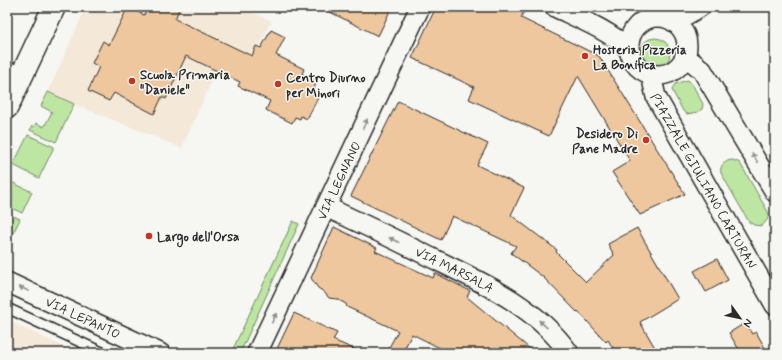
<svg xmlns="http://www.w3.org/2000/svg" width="782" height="360" viewBox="0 0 782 360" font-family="Mynerve,sans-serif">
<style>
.built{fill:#f4e8d9}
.green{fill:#bde6a2;stroke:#748866}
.building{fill:#eec79e;stroke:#2b2b2b}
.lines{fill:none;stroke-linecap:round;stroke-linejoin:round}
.service-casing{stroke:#2b2b2b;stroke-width:12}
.minor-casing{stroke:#2b2b2b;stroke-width:22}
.secondary-casing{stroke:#2b2b2b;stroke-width:25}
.service{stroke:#f6f6f2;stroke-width:9}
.minor{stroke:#f6f6f2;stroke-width:19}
.secondary{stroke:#f6f6f2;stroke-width:22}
.oneway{fill:#90908e}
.poi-dot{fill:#c8321e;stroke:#f6f6f2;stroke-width:1.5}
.labels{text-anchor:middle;stroke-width:3;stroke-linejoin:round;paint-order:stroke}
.poi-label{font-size:13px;font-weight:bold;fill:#2b2b2b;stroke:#f6f6f2;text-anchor:start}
.street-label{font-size:13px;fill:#2b2b2b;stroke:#f6f6f2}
</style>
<rect width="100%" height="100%" fill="#f6f6f2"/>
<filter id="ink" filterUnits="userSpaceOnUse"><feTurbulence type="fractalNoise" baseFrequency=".025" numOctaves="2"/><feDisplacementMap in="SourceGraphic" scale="8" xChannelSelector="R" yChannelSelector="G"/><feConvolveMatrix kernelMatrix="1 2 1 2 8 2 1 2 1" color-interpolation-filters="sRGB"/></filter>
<g filter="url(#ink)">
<g class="built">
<polygon points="86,7 241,7 271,21 259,47 256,46 252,56 228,44 182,148 74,104 48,92"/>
<polygon points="7,320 76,353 7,353"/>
</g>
<g class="green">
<circle cx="655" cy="53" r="15"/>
<polygon points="688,80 692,84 703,104 702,109 698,112 687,114 683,111 672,90 675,84"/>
<polygon points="48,92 74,104 56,142 30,130 32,126 34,127 36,123 44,127 52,112 41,106"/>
<polygon points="28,135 54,147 39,178 13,165"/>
<path d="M733,160L740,163L768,212L769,215L767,220L762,226L754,225L749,222L721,173C719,165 726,160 733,160Z"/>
<polygon points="7,180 32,192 22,213 7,206"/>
<polygon points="7,213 20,219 7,246"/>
<polygon points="293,221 299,224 240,353 233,349"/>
</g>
<g class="building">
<polygon points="128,7 144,15 148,7 180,7 175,19 252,56 256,46 261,48 271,30 285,37 276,55 304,69 302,74 317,81 313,91 320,94 307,119 301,116 300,119 295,117 292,123 266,110 270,101 238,86 240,82 186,56 166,99 162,97 154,114 114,93 109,101 88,91 99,67 92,63 103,41 109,45"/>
<polygon points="320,7 392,7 378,36"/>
<polygon points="436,7 526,7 521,18 599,56 685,194 640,215 612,172 630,161 578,76 549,136 469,99 474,87 412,58"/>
<polygon points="398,101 488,144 477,165 524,188 511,215 557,250 556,252 586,282 614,255 608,244 637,228 678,299 640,322 658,353 616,353 608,340 606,342 578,311 577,312 543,277 511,253 516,246 452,216 441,240 351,196"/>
<polygon points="334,227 377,248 375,251 433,278 435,273 470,291 467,297 535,353 450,353 412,334 402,353 386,353 398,331 347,307 346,304 337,299 329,298 324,292 318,288 311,278"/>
<polygon points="717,259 728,280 706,292 694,271"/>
<polygon points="294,313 337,333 333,340 363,353 275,353"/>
<polygon points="745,323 752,334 756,332 768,353 741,353 729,333"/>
</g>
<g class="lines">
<g class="service-casing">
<polyline id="service" points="7,308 104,353"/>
</g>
<g class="minor-casing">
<g id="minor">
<path d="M555,7C580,19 608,30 629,49"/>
<circle cx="658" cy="46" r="29"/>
<polyline points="674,22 700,7"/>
<polyline points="685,56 702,70 775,192"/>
<polyline points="7,71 21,78"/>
<path id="s1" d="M651,75L656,97L775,305"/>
<path id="s2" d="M326,207C361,223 396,240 430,257C481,282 535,305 569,353"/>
<path id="s3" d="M7,282L160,353"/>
<path id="s4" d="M257,353L420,7"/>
</g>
</g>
<g class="secondary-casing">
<polyline id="secondary" points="7,107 54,7"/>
</g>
<use href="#service" class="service"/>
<use href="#minor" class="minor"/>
<use href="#secondary" class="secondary"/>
</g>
<defs><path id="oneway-solid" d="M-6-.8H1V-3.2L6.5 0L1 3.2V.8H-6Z"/></defs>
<g class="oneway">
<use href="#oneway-solid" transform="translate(365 124) rotate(-65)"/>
<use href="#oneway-solid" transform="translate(755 158) rotate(-121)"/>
<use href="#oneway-solid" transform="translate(394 240) rotate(-154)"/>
<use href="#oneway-solid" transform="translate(24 289) rotate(-155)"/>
<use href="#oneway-solid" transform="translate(274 318) rotate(-65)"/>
<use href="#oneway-solid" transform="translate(543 324) rotate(-137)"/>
</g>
</g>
<g class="poi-dot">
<circle cx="585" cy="56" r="4"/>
<circle cx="132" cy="81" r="4"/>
<circle cx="278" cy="84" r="4"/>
<circle cx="646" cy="140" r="4"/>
<circle cx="149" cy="236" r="4"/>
</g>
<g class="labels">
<g class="poi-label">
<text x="593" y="54">Hosteria Pizzeria<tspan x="593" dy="15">La Bonifica</tspan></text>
<text x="140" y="79">Scuola Primaria<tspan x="140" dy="15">"Daniele"</tspan></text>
<text x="286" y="82">Centro Diurno<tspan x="286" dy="15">per Minori</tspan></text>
<text x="638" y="138" text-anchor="end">Desidero Di<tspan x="638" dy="15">Pane Madre</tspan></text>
<text x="157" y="241">Largo dell'Orsa</text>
</g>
<g class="street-label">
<text dy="5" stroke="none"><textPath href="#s4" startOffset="191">VIA LEGNANO</textPath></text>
<text dy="5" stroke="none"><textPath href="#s1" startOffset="119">PIAZZALE GIULIANO CARTURAN</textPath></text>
<text dy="5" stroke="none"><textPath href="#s2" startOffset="143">VIA MARSALA</textPath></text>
<text dy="5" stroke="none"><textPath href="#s3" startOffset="84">VIA LEPANTO</textPath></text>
</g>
</g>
<rect width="782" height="360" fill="none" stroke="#f6f6f2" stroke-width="24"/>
<rect x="12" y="12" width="758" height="336" fill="none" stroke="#2b2b2b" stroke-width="1.5" filter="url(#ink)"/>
<g transform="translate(740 318) rotate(123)" stroke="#f6f6f2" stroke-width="3" paint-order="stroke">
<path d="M0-3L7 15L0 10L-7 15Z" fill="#2b2b2b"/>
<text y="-6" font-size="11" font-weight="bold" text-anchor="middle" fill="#2b2b2b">N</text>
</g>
</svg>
